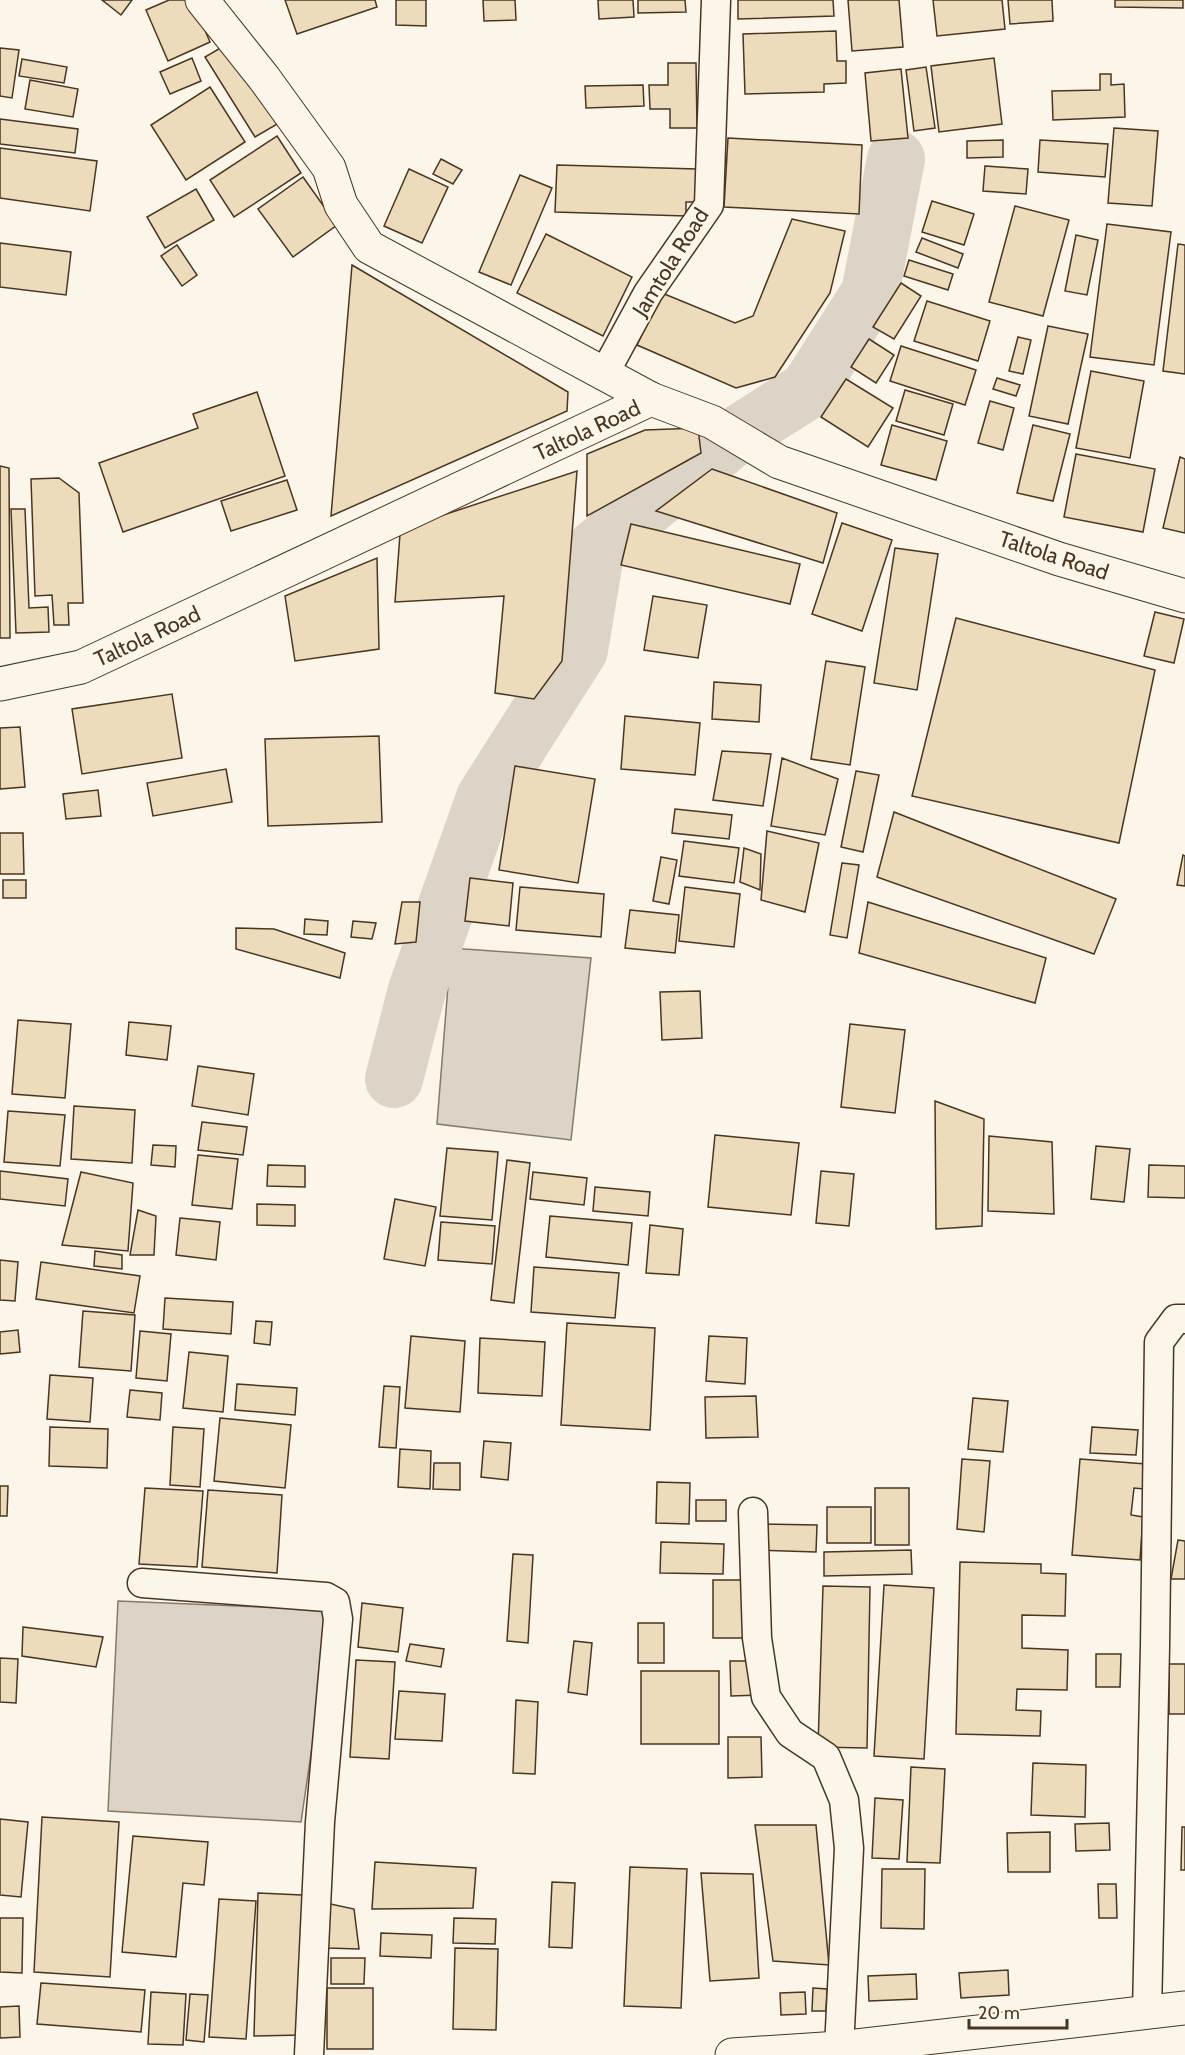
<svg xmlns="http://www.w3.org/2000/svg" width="1185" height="2055" viewBox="0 0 1185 2055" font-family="Cabin,sans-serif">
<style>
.water{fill:#dcd4c6;stroke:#887966;stroke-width:1.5}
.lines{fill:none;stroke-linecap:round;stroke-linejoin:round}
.river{stroke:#dcd4c6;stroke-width:58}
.building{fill:#ecdcbc;stroke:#4a3520;stroke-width:1.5}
.street-casing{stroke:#4a3520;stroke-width:31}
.secondary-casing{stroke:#4a3520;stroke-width:35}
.primary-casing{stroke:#4a3520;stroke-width:35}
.street{stroke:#fbf6e9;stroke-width:28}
.secondary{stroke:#fbf6e9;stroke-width:33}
.primary{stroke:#fbf6e9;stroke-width:33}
.labels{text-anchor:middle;stroke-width:4.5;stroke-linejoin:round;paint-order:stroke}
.street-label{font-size:22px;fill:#4a3520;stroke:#fbf6e9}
</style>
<rect width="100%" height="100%" fill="#fbf6e9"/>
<g class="water">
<polygon points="451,948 591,958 571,1140 437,1124"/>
<polygon points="118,1601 332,1610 301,1822 108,1811"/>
</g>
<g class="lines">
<polyline class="river" points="394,1079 417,990 485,798 579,650 596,548 734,437 808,390 870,293 896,159"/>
</g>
<g class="building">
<polygon points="102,0 132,0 121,15"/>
<polygon points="169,0 192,0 210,42 168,61 146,10"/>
<polygon points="285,0 375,0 377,7 297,34"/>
<polygon points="396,0 426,0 426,26 396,25"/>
<polygon points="483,0 515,0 516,20 484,21"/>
<polygon points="598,0 633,0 634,17 599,19"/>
<polygon points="638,0 685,0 686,12 638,13"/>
<polygon points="738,0 833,0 834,16 738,19"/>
<polygon points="848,0 899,0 903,47 852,51"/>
<polygon points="933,0 1002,0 1005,29 937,36"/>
<polygon points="1008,0 1052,0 1053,21 1010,24"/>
<polygon points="1115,0 1183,0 1183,8 1115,7"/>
<polygon points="836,31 837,61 846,61 846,83 824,84 824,92 745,94 743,34"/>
<polygon points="229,43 279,123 255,137 205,57"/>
<polygon points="0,48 19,50 12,98 0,96"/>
<polygon points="192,58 201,81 170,94 160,72"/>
<polygon points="994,58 1002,124 939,132 931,66"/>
<polygon points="22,59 67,67 64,83 19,76"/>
<polygon points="668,63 696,63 697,128 670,128 670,109 650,109 649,85 668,85"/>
<polygon points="926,67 935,128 914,131 906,70"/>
<polygon points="901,69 908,138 871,141 865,73"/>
<polygon points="1100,74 1111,74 1111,85 1124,84 1125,117 1053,120 1052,91 1100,90"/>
<polygon points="30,80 78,89 73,117 25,109"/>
<polygon points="643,85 644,106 586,108 585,86"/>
<polygon points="210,87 245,142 186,180 151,125"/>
<polygon points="0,119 78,129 75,153 0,144"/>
<polygon points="1114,128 1158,131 1152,206 1108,203"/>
<polygon points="277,136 301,173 234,217 210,180"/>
<polygon points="728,138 862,145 859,214 724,207"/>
<polygon points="1003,140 1003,157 967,158 967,141"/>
<polygon points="1040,140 1108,144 1105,177 1038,172"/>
<polygon points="0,148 97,161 90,211 0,198"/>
<polygon points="441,159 462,170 453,184 433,174"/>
<polygon points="557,165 697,169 696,202 686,202 686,216 555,212"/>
<polygon points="985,166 1028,169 1026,194 983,191"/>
<polygon points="409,169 448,187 422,243 384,226"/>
<polygon points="520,175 552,188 511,285 479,272"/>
<polygon points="303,177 337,225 293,257 258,209"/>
<polygon points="196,189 214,220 165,248 147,217"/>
<polygon points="932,201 974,214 964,245 922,232"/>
<polygon points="1015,206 1069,220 1043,316 989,302"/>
<polygon points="792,219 845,231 830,293 775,377 736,388 637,345 662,293 735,323 753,316"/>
<polygon points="1107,224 1171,232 1154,365 1090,357"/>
<polygon points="546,234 632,277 603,336 517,293"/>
<polygon points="1076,235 1098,240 1087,295 1065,291"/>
<polygon points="922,238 963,254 958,268 916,252"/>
<polygon points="0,243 71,252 66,295 0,287"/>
<polygon points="1178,244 1185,245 1185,374 1163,371"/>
<polygon points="177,245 197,275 182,286 161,256"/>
<polygon points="909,260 953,274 948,290 904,276"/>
<polygon points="352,265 568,392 567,411 331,516"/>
<polygon points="901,283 921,296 894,339 873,327"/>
<polygon points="927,301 990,321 978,361 914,341"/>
<polygon points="1048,326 1088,334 1068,424 1029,416"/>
<polygon points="1018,337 1031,340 1023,374 1009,371"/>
<polygon points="869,339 894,355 876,383 851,367"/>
<polygon points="901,346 976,370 965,405 890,381"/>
<polygon points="1091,371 1144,381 1130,458 1076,448"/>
<polygon points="997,378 1020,385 1016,396 993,389"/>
<polygon points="846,379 893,408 868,447 821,417"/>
<polygon points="905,390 953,404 944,435 896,421"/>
<polygon points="257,392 285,476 123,532 99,463 198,428 193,414"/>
<polygon points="990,401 1014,408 1003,450 978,443"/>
<polygon points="892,425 947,441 936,480 881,465"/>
<polygon points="1033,425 1070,434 1053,501 1017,493"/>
<polygon points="698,428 701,453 587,516 587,454 645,430"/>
<polygon points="1076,454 1155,469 1143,532 1064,517"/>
<polygon points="1180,457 1185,459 1185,533 1163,528"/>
<polygon points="0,466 9,468 10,638 0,638"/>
<polygon points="712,469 837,513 823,563 656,511"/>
<polygon points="577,471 562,661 534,699 495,693 504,596 395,602 400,534 419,523"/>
<polygon points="59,478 79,493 83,603 68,603 69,625 54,625 52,595 35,596 31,479"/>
<polygon points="287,480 297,510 231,531 221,501"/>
<polygon points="11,509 25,509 29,608 48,607 49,632 16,633"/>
<polygon points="842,523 892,540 862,631 812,614"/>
<polygon points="631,524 800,564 790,604 621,565"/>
<polygon points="895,548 938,554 917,690 874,683"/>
<polygon points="377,558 379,649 295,661 285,596"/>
<polygon points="653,596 707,605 698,658 644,650"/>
<polygon points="1155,612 1184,619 1174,663 1144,656"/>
<polygon points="956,618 1155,670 1119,843 912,796"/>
<polygon points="826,661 865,667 850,765 811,759"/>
<polygon points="714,682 761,685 759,722 712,719"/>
<polygon points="172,694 182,758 82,774 72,709"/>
<polygon points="625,716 700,723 695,775 621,769"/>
<polygon points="20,727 25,787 0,789 0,728"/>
<polygon points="379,736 382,822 268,826 265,739"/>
<polygon points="722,751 771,754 763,806 713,800"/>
<polygon points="782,758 838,779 825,835 771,826"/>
<polygon points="515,766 595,779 578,883 499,870"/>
<polygon points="226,769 232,802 153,816 147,783"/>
<polygon points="856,771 879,775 863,852 841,847"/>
<polygon points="98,790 101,816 66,819 63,794"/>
<polygon points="675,809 732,815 729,839 672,833"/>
<polygon points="894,812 1116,899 1094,954 877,877"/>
<polygon points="767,831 819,843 805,912 761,900"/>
<polygon points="0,833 23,833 24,874 0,874"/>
<polygon points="684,841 739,848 734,883 679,876"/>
<polygon points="744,848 761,854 760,890 740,882"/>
<polygon points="1183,855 1185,856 1185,886 1177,885"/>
<polygon points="661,857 677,860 669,904 653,901"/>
<polygon points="842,863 859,865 847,938 830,935"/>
<polygon points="470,878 513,883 509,926 465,921"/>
<rect x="3" y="880" width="23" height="18"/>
<polygon points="520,887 604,894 601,937 516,930"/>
<polygon points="685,887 740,894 734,947 679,941"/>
<polygon points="402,902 420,902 416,942 395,944"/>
<polygon points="868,902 1046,958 1035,1003 859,953"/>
<polygon points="630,910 679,915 675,953 625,948"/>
<polygon points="305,919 328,921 327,935 304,934"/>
<polygon points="353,921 376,923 372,939 351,937"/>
<polygon points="236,928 274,929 345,953 340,978 236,949"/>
<polygon points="700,991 702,1038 662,1040 660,992"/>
<polygon points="18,1020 71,1024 65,1098 12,1094"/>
<polygon points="129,1022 171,1026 167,1060 126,1055"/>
<polygon points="850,1024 905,1030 895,1113 841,1107"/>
<polygon points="198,1066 254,1074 248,1115 192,1106"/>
<polygon points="935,1101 984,1119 982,1226 936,1229"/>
<polygon points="74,1106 135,1110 132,1163 71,1159"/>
<polygon points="8,1111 65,1115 60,1166 4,1162"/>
<polygon points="202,1122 247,1127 243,1155 198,1150"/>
<polygon points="715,1135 799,1143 791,1215 708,1207"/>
<polygon points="989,1136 1052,1142 1054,1214 988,1211"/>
<polygon points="153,1145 176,1146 175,1167 151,1165"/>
<polygon points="1096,1146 1130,1149 1124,1202 1091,1199"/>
<polygon points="447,1148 498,1152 492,1220 440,1216"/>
<polygon points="198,1155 238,1159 232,1209 192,1205"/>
<polygon points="507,1160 530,1163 514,1303 491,1300"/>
<polygon points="268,1165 305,1166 305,1187 267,1186"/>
<polygon points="1149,1165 1185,1166 1185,1198 1148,1197"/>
<polygon points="0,1171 68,1179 65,1206 0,1199"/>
<polygon points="821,1171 854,1174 849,1226 816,1223"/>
<polygon points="81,1172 133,1183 128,1251 62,1245"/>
<polygon points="533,1172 587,1178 584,1205 530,1199"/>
<polygon points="595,1187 650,1192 648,1216 593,1211"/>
<polygon points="395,1199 436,1207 425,1266 384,1259"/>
<polygon points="257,1204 295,1205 295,1226 257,1225"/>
<polygon points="138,1210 156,1216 154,1255 130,1255"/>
<polygon points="550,1216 632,1223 628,1265 546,1257"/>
<polygon points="180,1218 220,1222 216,1260 176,1255"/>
<polygon points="441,1222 495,1226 492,1264 438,1260"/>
<polygon points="650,1225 683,1229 679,1275 646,1273"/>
<polygon points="95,1251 122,1255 122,1269 94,1266"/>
<polygon points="0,1260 18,1262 15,1301 0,1300"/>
<polygon points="41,1262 140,1276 134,1313 36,1299"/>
<polygon points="534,1267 619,1273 615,1318 531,1312"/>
<polygon points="165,1298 233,1302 231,1334 163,1329"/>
<polygon points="83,1311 135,1315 131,1371 79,1367"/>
<polygon points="256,1321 272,1322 270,1345 254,1343"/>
<polygon points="567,1323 655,1328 650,1430 561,1425"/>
<polygon points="18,1330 20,1352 0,1354 0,1332"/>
<polygon points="140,1331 171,1334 167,1381 136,1378"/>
<polygon points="411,1336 465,1341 460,1412 405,1408"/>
<polygon points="709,1336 747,1338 745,1384 706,1381"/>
<polygon points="480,1338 545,1342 542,1396 478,1393"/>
<polygon points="189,1352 228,1356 223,1412 183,1408"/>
<polygon points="50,1375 93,1378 90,1422 47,1419"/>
<polygon points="237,1384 297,1388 295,1415 235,1410"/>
<polygon points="384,1386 400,1387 396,1448 379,1447"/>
<polygon points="130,1390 162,1393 160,1420 127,1417"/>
<polygon points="756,1396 758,1437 706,1438 705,1397"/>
<polygon points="973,1398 1008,1401 1003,1452 968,1449"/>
<polygon points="220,1418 291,1425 285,1488 214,1481"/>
<polygon points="50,1427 108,1429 107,1468 49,1466"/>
<polygon points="173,1427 204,1429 200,1487 170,1485"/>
<polygon points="1092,1427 1138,1430 1136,1455 1090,1453"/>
<polygon points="484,1441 511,1443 508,1480 481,1477"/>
<polygon points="400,1449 431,1451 430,1489 398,1487"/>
<polygon points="962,1459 990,1461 984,1532 957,1529"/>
<polygon points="1080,1459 1146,1464 1144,1489 1134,1488 1131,1515 1143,1517 1140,1560 1072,1555"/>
<polygon points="434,1463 460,1463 460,1490 433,1489"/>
<polygon points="657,1482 690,1483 689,1524 656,1523"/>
<polygon points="0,1486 8,1486 7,1516 0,1516"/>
<polygon points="145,1488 203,1491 197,1567 139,1564"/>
<rect x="875" y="1488" width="34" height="57"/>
<polygon points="208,1490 282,1495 277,1573 202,1567"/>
<rect x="696" y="1500" width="30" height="21"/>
<rect x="827" y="1507" width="44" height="36"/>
<polygon points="758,1524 817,1525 816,1552 757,1550"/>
<polygon points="1178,1540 1185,1541 1185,1579 1171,1579"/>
<polygon points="661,1542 724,1544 723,1574 660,1573"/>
<polygon points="911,1550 912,1574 824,1576 824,1552"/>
<polygon points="513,1554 533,1555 528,1643 507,1641"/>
<polygon points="960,1562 1041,1564 1041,1573 1066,1574 1065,1616 1022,1615 1022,1648 1068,1650 1067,1690 1017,1689 1016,1710 1041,1711 1040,1736 956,1734"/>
<polygon points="713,1580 755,1580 754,1638 713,1638"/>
<polygon points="884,1585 934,1588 924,1759 874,1756"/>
<polygon points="823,1586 870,1587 867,1748 818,1747"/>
<polygon points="362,1603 403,1608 398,1652 358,1647"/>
<rect x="638" y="1623" width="26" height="40"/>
<polygon points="23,1627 103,1637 96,1667 22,1656"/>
<polygon points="574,1641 592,1643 587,1695 568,1692"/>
<polygon points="410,1644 444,1649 441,1667 406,1661"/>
<polygon points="1096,1654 1121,1654 1120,1687 1096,1687"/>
<polygon points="0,1658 18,1659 16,1703 0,1702"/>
<polygon points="356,1660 395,1662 389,1759 350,1757"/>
<polygon points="730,1661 760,1661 761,1695 731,1696"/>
<rect x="1169" y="1664" width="16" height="50"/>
<rect x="641" y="1671" width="78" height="73"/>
<polygon points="399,1691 445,1694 442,1741 395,1739"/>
<polygon points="516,1700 538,1702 535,1774 513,1773"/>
<polygon points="728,1737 761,1737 762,1777 728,1778"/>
<polygon points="1033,1763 1086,1765 1085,1817 1031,1815"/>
<polygon points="911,1767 945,1769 940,1863 907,1862"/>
<polygon points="875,1798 903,1800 899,1859 872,1858"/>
<polygon points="42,1817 119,1822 110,1977 34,1972"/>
<polygon points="0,1819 28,1822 21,1897 0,1895"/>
<polygon points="1109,1823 1110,1850 1076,1851 1075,1824"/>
<polygon points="755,1825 816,1825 829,1965 773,1961"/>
<polygon points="1182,1827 1185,1827 1185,1870 1181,1870"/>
<polygon points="1050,1832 1050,1872 1008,1872 1007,1833"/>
<polygon points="133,1836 208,1842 204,1885 183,1883 176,1957 122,1952"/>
<polygon points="375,1862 476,1868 473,1908 372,1909"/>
<polygon points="630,1867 687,1869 681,2008 624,2006"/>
<polygon points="882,1869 925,1869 924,1929 881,1928"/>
<polygon points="701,1873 753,1874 759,1978 710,1981"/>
<polygon points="552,1882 575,1883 572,1948 549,1947"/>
<polygon points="1098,1884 1116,1884 1117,1918 1099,1918"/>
<polygon points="258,1893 302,1895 302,2035 254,2036"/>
<polygon points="219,1899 256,1901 246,2039 209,2037"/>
<polygon points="326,1903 354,1909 359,1949 327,1948"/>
<polygon points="0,1918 23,1918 22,1973 0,1972"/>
<polygon points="454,1918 496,1919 495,1944 453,1943"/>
<polygon points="381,1933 432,1935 431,1958 380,1956"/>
<polygon points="455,1948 498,1949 496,2030 453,2029"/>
<polygon points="331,1958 365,1958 364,1984 331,1984"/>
<polygon points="1008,1970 1009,1995 961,1998 959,1973"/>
<polygon points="916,1974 917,1999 869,2001 868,1976"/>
<polygon points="41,1983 145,1990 141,2032 37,2024"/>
<rect x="327" y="1988" width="46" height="61"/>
<polygon points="813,1988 827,1989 826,2011 812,2011"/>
<polygon points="151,1992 186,1994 183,2045 148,2044"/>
<polygon points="805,1992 806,2014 781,2015 780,1993"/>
<polygon points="190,1994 208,1995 204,2042 186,2040"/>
<polygon points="19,2006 20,2037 0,2038 0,2007"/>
</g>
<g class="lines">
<g class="street-casing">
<g id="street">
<polyline points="604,374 648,293 709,205 716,0"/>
<polyline points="753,1512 757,1638 766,1697 790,1733 826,1757 844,1800 849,1848 839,2048"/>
<polyline points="142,1583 326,1597 335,1602 338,1619 320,1822 309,2055"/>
<polyline points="1147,2013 1155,1647 1159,1342 1176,1319 1185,1319"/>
</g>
</g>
<g class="secondary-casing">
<g id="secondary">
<polyline points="202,0 264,78 329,168 341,205 369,247 651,399"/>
<polyline points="732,2055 839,2048 1185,2008"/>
</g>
</g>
<g class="primary-casing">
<polyline id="primary" points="0,684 81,667 651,399 712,422 779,462 1059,559 1185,596"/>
</g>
<use href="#street" class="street"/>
<use href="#secondary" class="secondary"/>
<use href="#primary" class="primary"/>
</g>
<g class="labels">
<g class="street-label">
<text transform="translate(670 262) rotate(-58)" y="8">Jamtola Road</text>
<text transform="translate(587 430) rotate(-25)" y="8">Taltola Road</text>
<text transform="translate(1054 555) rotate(18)" y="8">Taltola Road</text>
<text transform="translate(147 636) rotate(-25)" y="8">Taltola Road</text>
</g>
</g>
<path d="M969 2019v9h98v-9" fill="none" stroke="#4a3520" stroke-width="3"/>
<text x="978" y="2019" font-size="18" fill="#4a3520" stroke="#fbf6e9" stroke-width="4.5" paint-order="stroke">20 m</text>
</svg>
